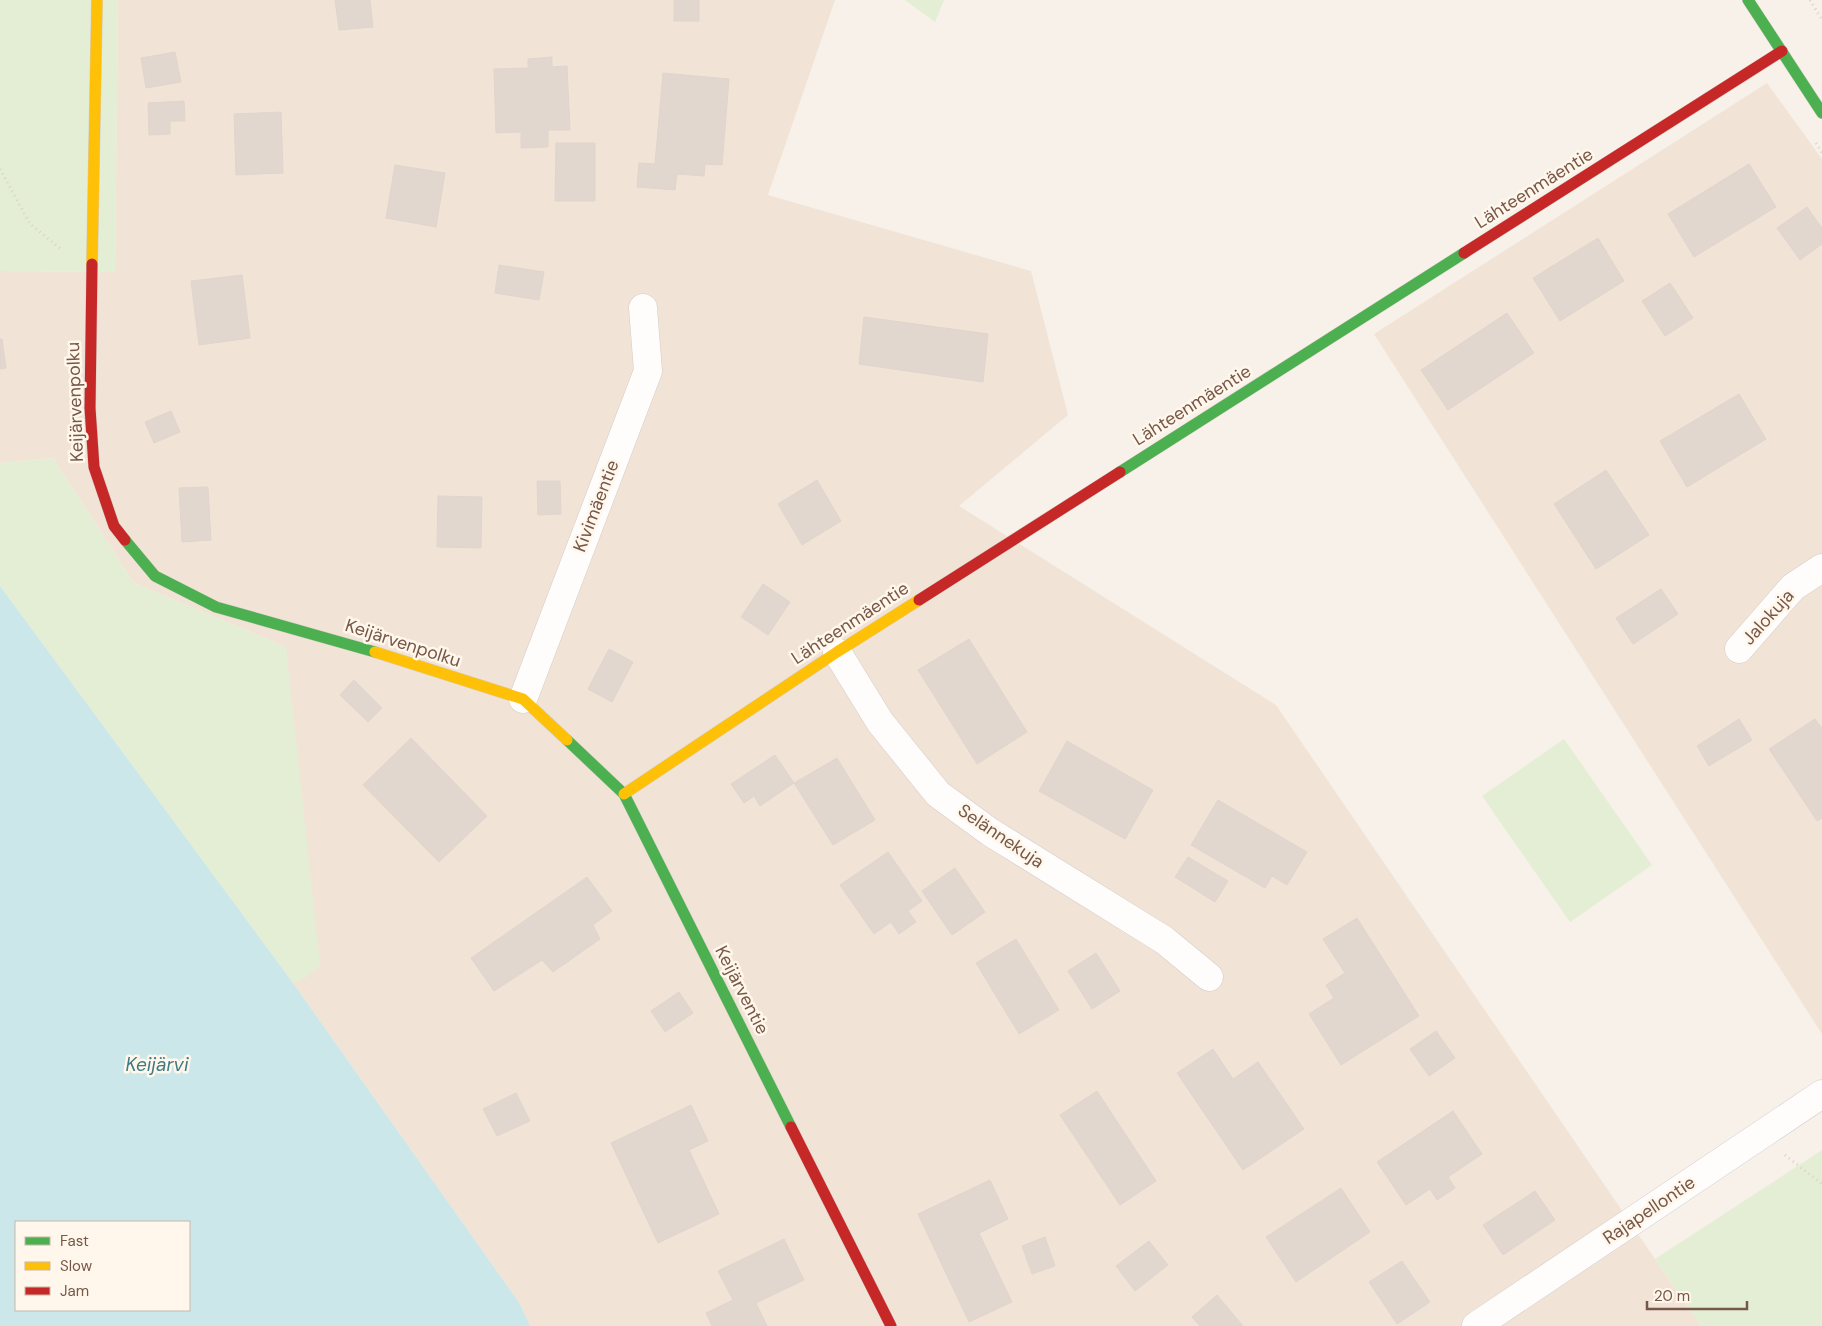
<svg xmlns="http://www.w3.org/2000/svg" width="1822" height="1326" viewBox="0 0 1822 1326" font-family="'DM Sans',sans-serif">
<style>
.residential{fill:#f1e4d7}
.green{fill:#e4eed4}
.water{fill:#cbe7e9;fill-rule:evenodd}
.building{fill:#e2d7cf;stroke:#e0d4cc}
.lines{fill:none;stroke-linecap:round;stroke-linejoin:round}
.street-casing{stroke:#d6ccc6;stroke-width:29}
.fast-casing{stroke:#d6cdc6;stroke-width:12}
.slow-casing{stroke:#d6cdc6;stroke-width:12}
.jam-casing{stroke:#d6cdc6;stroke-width:12}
.path{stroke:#dad1cd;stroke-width:3;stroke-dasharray:1 4;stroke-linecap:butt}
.street{stroke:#fefdfc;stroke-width:28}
.fast{stroke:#4caf50;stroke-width:11}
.slow{stroke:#ffc107;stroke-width:11}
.jam{stroke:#c62828;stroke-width:11}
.labels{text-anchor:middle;stroke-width:5;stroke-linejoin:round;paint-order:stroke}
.street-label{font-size:18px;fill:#775748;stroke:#fff7eb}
.water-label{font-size:19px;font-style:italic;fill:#3e7b84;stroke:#fff7eb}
</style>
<rect width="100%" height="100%" fill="#f7f1ea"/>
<g class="residential">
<polygon points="118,0 835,0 768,195 1031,271 1068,415 959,506 1276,705 1701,1326 530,1326 520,1304 293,983 306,977 286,647 134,583 53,458 0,463 0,271 115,272"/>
<polygon points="1767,83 1822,159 1822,1034 1374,334"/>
</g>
<g class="green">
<polygon points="0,0 118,0 115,272 0,271"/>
<polygon points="905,0 944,0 935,22"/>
<polygon points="53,458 134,583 286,647 320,966 306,977 293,983 0,586 0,463"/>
<polygon points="1564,739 1652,865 1570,922 1482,796"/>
<polygon points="1822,1150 1822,1326 1701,1326 1655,1259"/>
</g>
<path class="water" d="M0,586L293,983L520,1304L530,1326H0ZM16,1222H189V1310H16Z"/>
<g class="building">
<polygon points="335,0 370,0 373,27 339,30"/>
<rect x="674" y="0" width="25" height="21"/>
<polygon points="175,52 181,82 146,88 141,58"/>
<polygon points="552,57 552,67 567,66 570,130 548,130 548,147 521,148 521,132 496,133 494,69 528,68 528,59"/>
<polygon points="663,73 729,79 722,165 705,164 704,176 677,174 675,190 637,187 639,163 655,164"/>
<polygon points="184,101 185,121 170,121 170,134 149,135 148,103"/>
<polygon points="281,112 283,173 236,175 234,114"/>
<polygon points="556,143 595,143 595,201 555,201"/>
<polygon points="1749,164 1776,207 1694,257 1668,214"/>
<polygon points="395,165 445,173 436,227 386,218"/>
<polygon points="1807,207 1822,228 1822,244 1800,260 1777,228"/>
<polygon points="1598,238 1624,281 1560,321 1533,278"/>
<polygon points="499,265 544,272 539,300 495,293"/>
<polygon points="242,275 250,338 199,345 191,281"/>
<polygon points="1670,283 1693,318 1665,336 1642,301"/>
<polygon points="1507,313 1534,353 1448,410 1421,370"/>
<polygon points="864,317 988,334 983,382 859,364"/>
<polygon points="0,339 2,339 6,368 0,369"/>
<polygon points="1739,394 1766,439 1687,487 1660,441"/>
<polygon points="171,411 180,432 154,443 145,422"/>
<polygon points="1606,470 1649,535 1596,569 1554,504"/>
<polygon points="817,480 841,521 802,545 778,504"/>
<polygon points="537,481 560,481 561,514 538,515"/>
<polygon points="208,487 211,540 182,542 179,488"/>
<polygon points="438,496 482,497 481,548 437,547"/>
<polygon points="763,584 790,602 768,635 741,617"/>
<polygon points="1661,589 1678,614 1633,644 1616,618"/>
<polygon points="969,639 1027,732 977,764 918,670"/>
<polygon points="609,649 633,662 612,702 588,689"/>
<polygon points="354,680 382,708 368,722 340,695"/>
<polygon points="1739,719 1752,740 1709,766 1697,746"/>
<polygon points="1815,719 1822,728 1822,818 1817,821 1769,749"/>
<polygon points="411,738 487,816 439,862 363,785"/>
<polygon points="1067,741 1153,790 1125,839 1039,791"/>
<polygon points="775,755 794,783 760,806 754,796 744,803 731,784"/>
<polygon points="837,758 875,820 833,845 794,783"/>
<polygon points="1218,800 1307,852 1287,885 1272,876 1265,888 1191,845"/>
<polygon points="888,852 922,901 908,911 916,922 899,934 891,922 874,934 840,885"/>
<polygon points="1188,857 1228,881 1215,902 1175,877"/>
<polygon points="955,868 985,912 952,935 922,891"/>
<polygon points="587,877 612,911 593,925 600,939 553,972 542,960 494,991 471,958"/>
<polygon points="1357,918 1419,1016 1341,1065 1309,1014 1334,998 1326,985 1345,973 1323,939"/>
<polygon points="1016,939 1059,1010 1019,1034 976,963"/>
<polygon points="1096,953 1120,991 1092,1009 1068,971"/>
<polygon points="679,992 693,1013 665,1032 651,1011"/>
<polygon points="1436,1031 1455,1058 1429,1076 1410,1049"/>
<polygon points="1213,1049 1233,1079 1258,1062 1304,1129 1243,1170 1177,1073"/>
<polygon points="1097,1091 1156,1181 1120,1205 1060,1115"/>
<polygon points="516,1093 530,1121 497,1136 483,1109"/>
<polygon points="691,1105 708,1141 689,1150 719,1214 658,1243 611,1143"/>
<polygon points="1453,1111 1482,1154 1448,1177 1455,1188 1437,1200 1430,1189 1406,1205 1377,1162"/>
<polygon points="990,1180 1008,1219 979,1233 1012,1302 969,1322 918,1214"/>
<polygon points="1341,1188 1370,1232 1296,1282 1266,1237"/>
<polygon points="1535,1191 1555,1220 1503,1255 1483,1225"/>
<polygon points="1045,1237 1055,1266 1032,1274 1022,1246"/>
<polygon points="784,1239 804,1280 756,1303 767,1326 712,1326 706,1313 733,1300 718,1271"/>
<polygon points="1149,1241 1168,1265 1135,1291 1116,1266"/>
<polygon points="1402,1261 1430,1302 1397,1324 1369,1282"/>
<polygon points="1217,1295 1243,1326 1200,1326 1192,1317"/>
</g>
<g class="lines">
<g class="street-casing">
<g id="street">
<polyline points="1739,649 1793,587 1822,568"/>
<polyline points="837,652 880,722 938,794 990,832 1164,940 1209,977"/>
<polyline points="523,699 648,371 643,308"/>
<polyline points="1476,1326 1822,1094"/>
</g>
</g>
<g class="fast-casing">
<g id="fast">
<polyline points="1748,0 1822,113"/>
<polyline points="1120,472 1464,253"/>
<polyline points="125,540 155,576 216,607 375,652"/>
<polyline points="567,740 624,794 791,1127"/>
</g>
</g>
<g class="slow-casing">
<g id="slow">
<polyline points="92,264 97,0"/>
<polyline points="375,652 523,699 567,740"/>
<polyline points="624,794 837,652 919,600"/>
</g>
</g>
<g class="jam-casing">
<g id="jam">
<polyline points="1464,253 1782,51"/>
<polyline points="92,264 90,408 94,467 114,526 125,540"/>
<polyline points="919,600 1120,472"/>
<polyline points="791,1127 891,1326"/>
</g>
</g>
<g class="path">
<polyline points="1810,0 1822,20"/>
<polyline points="1816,143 1822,153"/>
<polyline points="0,169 30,224 62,250"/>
<polyline points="1785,1155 1822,1184"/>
</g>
<use href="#street" class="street"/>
<use href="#fast" class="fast"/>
<use href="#slow" class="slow"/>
<use href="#jam" class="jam"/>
</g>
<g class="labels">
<g class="street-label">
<text transform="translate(1534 188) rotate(-32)" y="6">Lähteenmäentie</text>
<text transform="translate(75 402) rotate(-92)" y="6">Keijärvenpolku</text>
<text transform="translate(1192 405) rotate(-32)" y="6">Lähteenmäentie</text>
<text transform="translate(596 506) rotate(-69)" y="6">Kivimäentie</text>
<text transform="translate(1768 617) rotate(-48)" y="6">Jalokuja</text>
<text transform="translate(850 623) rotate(-33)" y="6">Lähteenmäentie</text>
<text transform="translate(403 643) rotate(18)" y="6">Keijärvenpolku</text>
<text transform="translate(1001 836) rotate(34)" y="6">Selännekuja</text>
<text transform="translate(742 990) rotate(63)" y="6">Keijärventie</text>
<text transform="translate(1649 1210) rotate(-34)" y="6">Rajapellontie</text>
</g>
<g class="water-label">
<text x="157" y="1071">Keijärvi</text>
</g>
</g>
<rect x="15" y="1221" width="175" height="90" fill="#fff7eb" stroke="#c9b7aa"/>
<rect x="25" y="1237" width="25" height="8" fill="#4caf50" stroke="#c9b7aa"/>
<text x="60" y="1246" font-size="15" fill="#775748">Fast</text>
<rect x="25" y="1262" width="25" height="8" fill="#ffc107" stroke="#c9b7aa"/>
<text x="60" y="1271" font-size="15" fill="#775748">Slow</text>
<rect x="25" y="1287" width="25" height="8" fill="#c62828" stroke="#c9b7aa"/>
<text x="60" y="1296" font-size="15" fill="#775748">Jam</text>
<path d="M1647 1301v8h100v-8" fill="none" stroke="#775748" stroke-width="2.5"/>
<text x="1654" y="1301" font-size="15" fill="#775748" stroke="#fff7eb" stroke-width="4" paint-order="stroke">20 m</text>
</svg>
